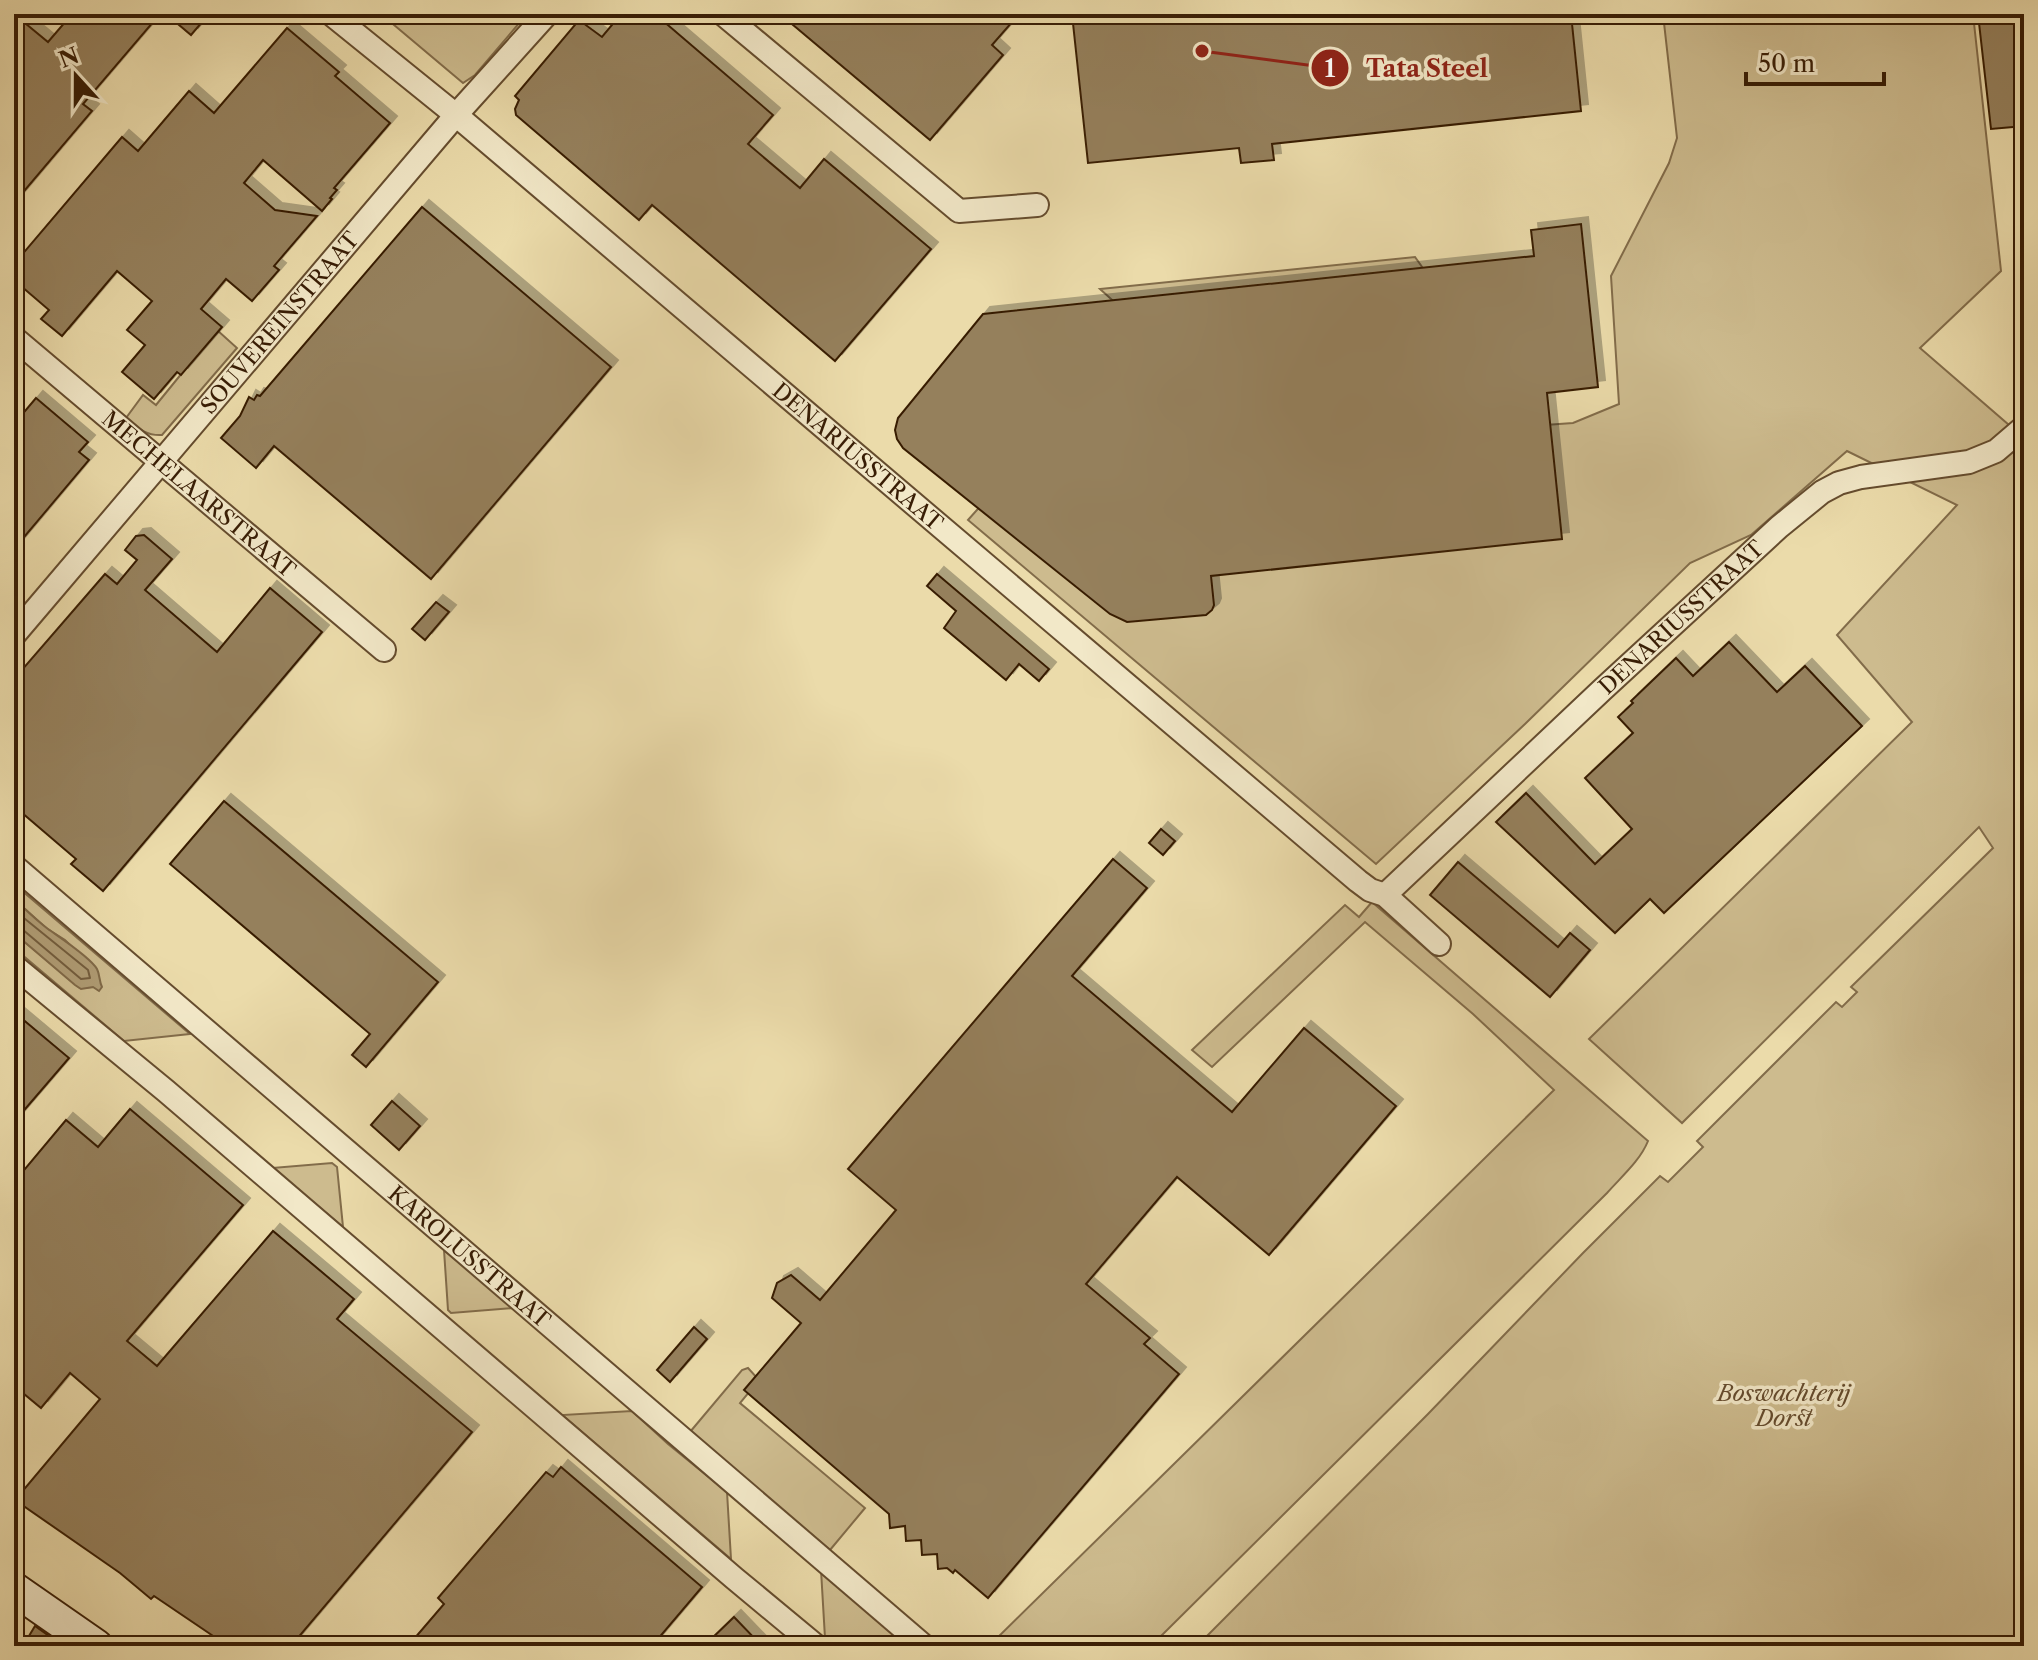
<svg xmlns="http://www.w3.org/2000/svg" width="2038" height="1660" viewBox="0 0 2038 1660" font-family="'Libre Caslon Text',serif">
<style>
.green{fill:#cdbb8e;stroke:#826c4a;stroke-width:2}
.water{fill:#ae9a72;stroke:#7f6846;stroke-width:2}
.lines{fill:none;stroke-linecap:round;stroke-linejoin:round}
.shore{stroke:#735c3c;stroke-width:2}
.building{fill:#95805b;stroke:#381d05;stroke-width:2;filter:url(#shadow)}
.minor-casing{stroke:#654c2e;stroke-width:26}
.secondary-casing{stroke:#381d05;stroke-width:36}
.minor{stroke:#f2e8c8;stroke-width:22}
.secondary{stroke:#f2e8c8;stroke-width:32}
.labels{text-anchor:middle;stroke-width:7;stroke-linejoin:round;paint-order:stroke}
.street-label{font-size:22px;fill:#381d05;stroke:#f2e8c8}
.park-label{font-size:22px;font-style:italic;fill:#654c2e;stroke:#f2e8c8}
.leader{fill:none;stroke:#8f2418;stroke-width:3}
.callout-dot{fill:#8f2418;stroke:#f2e8c8;stroke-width:3}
.mark-label{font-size:24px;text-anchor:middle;font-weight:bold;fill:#fff}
.callout-label{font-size:24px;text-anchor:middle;font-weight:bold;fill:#8f2418;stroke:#f2e8c8;stroke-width:7;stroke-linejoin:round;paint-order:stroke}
</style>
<defs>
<filter id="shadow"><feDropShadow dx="7" dy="-7" stdDeviation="0" flood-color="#0004"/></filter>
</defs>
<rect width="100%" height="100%" fill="#ebdbaa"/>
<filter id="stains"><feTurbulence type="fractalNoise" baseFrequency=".0025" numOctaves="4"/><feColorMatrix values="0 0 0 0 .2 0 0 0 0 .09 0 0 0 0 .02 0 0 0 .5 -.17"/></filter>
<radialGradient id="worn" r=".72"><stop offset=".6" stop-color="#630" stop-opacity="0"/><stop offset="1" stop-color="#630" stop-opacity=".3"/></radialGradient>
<g class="green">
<polygon points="381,14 527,14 475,75 463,83"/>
<polygon points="1663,14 1973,14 2001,271 1920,348 2024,438 2024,1646 1197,1646 1428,1414 1583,1253 1660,1176 1668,1182 1703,1147 1697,1141 1836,1002 1842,1007 1857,992 1851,987 1993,848 1979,827 1682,1123 1589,1039 1912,722 1837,635 1957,505 1847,451 1751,535 1690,563 1525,724 1376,864 968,520 1141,326 1100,289 1415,257 1484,354 1516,427 1573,423 1619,404 1611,276 1669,163 1677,138"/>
<path d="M217,330L237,348L162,435C146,436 138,428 126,418L143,395L156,405Z"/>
<polygon points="14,884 190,1034 124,1041 14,948 14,933 80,988 93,987 99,984 98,972 65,940 46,928 14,899"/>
<path d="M1372,902L1648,1141C1640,1161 1621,1177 1607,1193L1151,1646H989L1554,1090L1473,1014L1365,922L1212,1067L1192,1050L1345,905L1359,917Z"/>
<polygon points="332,1163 337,1167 343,1227 272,1168"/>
<polygon points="444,1250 514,1308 451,1313 448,1310"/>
<polygon points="748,1368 759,1380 740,1403 865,1508 830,1550 690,1432 742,1370"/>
<polygon points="632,1411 668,1444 727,1492 731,1559 562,1415"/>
<polygon points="821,1570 910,1646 835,1646 825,1638"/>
</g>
<path class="water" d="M14,899C25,909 36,920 48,929C59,937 90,957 97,969C100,975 99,981 102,987L99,991L93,987L81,989L75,985L14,933Z"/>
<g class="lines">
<polyline class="shore" points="14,910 88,970 90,978 81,979 22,929 14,927"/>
</g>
<g class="building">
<polygon points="14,14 48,42 72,14 160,14 83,104 92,111 14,203"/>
<polygon points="166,14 209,14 191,35"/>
<polygon points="621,14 655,14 773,115 748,144 800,188 824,159 931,249 835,361 652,205 639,220 516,115 515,109 519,100 515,96 579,20 602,37"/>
<polygon points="780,14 1019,14 992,45 1003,55 930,140"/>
<polygon points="1072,14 1571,14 1581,111 1272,144 1274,160 1241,163 1239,148 1088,163"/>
<polygon points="1978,14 2024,14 2024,126 1991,129"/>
<polygon points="287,28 339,72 335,76 390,123 334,188 337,190 330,198 332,199 322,211 263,160 244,183 275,210 317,216 274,266 279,270 252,301 226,279 201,309 222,327 181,375 177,372 154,399 122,372 145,345 127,330 152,301 117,271 62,336 41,319 49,310 14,280 14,264 122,137 138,151 189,91 214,113"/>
<polygon points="422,207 611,367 431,579 274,446 256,468 221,438 240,416 249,397 254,400 257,395 260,396"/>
<polygon points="1581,224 1598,387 1547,393 1562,539 1211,576 1214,605 1212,610 1206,615 1127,622 1110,614 903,448 897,439 895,430 898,418 983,314 1534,256 1531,230"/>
<polygon points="36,398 88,442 79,452 89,460 14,549 14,424"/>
<polygon points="144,535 172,559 145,590 217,652 270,588 322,632 103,891 71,864 76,859 14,806 14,679 105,574 117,584 137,560 125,550 136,536"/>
<polygon points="937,574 1049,669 1039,681 1019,664 1006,680 944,628 956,611 927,586"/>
<polygon points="436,602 449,612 425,640 412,629"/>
<polygon points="1729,642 1777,692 1805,666 1862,726 1664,913 1650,899 1615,933 1496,822 1526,793 1595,864 1632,829 1585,778 1633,733 1618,717 1633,703 1631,701 1676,658 1693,676"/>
<polygon points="224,801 438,982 366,1067 352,1055 370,1034 170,864"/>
<polygon points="1161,829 1175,841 1163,855 1149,843"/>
<polygon points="1113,859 1147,888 1072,976 1232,1112 1304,1028 1396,1106 1269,1255 1177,1177 1086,1284 1150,1338 1144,1344 1179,1374 988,1598 955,1570 953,1573 947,1568 938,1569 937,1554 922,1555 921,1540 906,1541 905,1526 890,1528 889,1514 744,1390 801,1323 772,1298 777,1283 791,1275 820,1300 896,1210 848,1169"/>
<polygon points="1458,862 1558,947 1570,933 1590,950 1550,997 1430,895"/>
<polygon points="14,1012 69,1058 14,1122"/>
<polygon points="392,1101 420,1126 399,1150 371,1125"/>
<polygon points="130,1109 243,1205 127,1341 157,1366 273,1231 354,1299 337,1319 472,1432 291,1646 228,1646 154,1596 151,1599 120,1573 15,1500 100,1399 70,1373 41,1408 24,1394 14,1406 14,1182 66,1120 98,1147"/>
<polygon points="694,1327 707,1339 670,1382 657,1370"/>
<polygon points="561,1467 702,1587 652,1646 422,1646 414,1639 444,1604 438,1598 546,1472 553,1477"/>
<polygon points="734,1617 762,1646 704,1646"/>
<polygon points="35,1626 63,1646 23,1646"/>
</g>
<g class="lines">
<g class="minor-casing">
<g id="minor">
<path id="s1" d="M331,14L456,115L1358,881L1370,890L1385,895L1439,944"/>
<polyline points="723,14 959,211 1037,205"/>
<path id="s2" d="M14,338L384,650"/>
<path id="s3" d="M14,635L456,115L547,14"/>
<path id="s4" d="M14,866L924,1646"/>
<path id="s5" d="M1385,895L1602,690L1779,527L1822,492L1839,483L1861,477L1969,462L1996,451L2024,427"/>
<polyline points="14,966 166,1091 734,1578 816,1646"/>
</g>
</g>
<g class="secondary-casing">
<polyline id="secondary" points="14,1589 96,1646"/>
</g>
<use href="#minor" class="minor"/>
<use href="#secondary" class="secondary"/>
</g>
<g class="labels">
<g class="street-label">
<text dy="8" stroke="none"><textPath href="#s3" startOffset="410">SOUVEREINSTRAAT</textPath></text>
<text dy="8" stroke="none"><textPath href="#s1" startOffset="688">DENARIUSSTRAAT</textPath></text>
<text dy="8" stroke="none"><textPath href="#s2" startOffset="242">MECHELAARSTRAAT</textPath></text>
<text dy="8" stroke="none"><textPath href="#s5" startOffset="406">DENARIUSSTRAAT</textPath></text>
<text dy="8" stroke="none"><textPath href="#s4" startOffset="600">KAROLUSSTRAAT</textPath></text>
</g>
<g class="park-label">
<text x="1784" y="1401">Boswachterij<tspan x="1784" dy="25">Dorst</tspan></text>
</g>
</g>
<path class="leader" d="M1202 51L1330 68"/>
<g class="callout-dot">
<circle cx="1202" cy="51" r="8"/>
<circle cx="1330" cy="68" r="20"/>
</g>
<g class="mark-label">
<text x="1330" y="77">1</text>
</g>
<g class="callout-label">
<text x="1427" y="77">Tata Steel</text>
</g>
<rect width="2038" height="1660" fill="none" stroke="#ebdbaa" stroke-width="48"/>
<rect x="16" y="16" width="2006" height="1628" fill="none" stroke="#381d05" stroke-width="4"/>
<rect x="24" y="24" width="1990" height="1612" fill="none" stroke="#381d05" stroke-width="2"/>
<g transform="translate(76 76) rotate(339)" stroke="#f2e8c8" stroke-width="6" paint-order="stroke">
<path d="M0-6L14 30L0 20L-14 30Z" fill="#381d05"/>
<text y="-12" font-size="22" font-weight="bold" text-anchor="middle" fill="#381d05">N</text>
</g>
<path d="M1746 72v12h138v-12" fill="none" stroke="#381d05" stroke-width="4"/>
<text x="1758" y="72" font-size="24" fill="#381d05" stroke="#f2e8c8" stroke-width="6" paint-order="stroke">50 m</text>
<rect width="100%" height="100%" filter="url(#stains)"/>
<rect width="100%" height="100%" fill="url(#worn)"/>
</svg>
